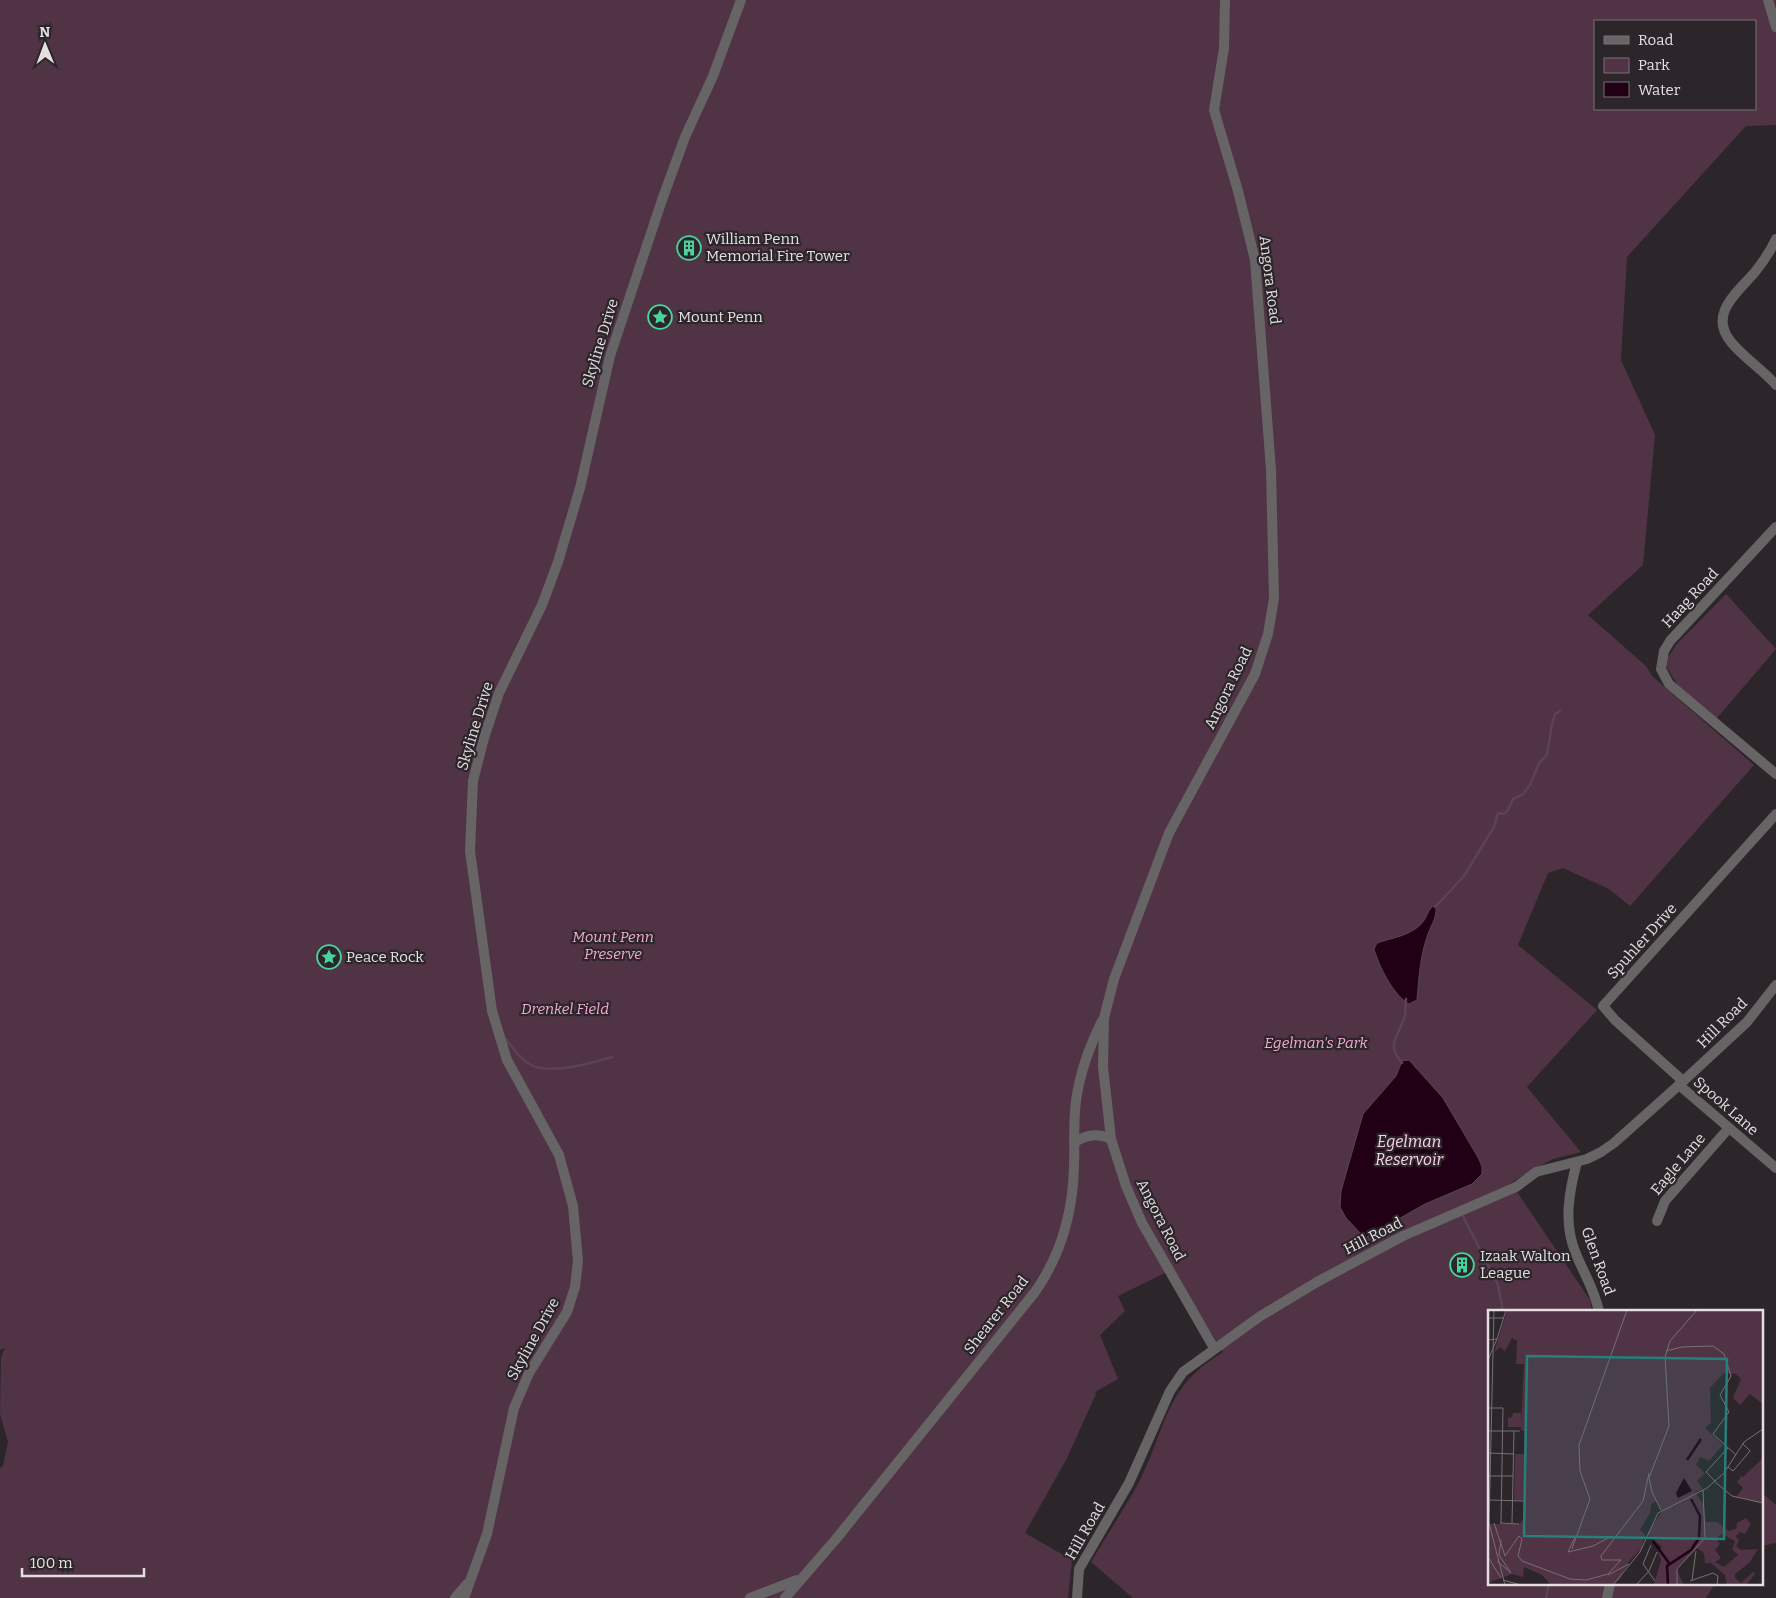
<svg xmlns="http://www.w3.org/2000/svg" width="1776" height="1598" viewBox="0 0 1776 1598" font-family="Bitter,serif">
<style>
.green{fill:#503344;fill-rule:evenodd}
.water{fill:#210016;stroke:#5c4353}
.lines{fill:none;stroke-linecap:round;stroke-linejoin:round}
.stream{stroke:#5c4353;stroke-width:2.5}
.minor{stroke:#676466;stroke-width:10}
.labels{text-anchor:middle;stroke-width:4.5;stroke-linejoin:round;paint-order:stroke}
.poi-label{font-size:15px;fill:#e4e0e2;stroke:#2c262a;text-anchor:start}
.street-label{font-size:15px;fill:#e4e0e2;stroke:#2c262a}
.park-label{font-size:15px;font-style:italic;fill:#f4a9d6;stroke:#2c262a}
.water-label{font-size:16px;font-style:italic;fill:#fed0ea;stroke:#2c262a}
.inset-river{fill:none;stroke:#210016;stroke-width:2.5}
.inset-road{fill:none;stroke:#767074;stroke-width:1}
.view{fill:#24817a;fill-opacity:0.15;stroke:#24817a;stroke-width:2.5}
.inset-edge{fill:none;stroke:#e4e0e2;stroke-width:2.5}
</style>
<rect width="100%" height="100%" fill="#2c262a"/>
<g class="green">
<path d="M0,0H1776V125L1746,126L1627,257L1621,360L1655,435L1643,565L1588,615L1646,666L1652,676L1754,765L1630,906L1609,889L1563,868L1548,873L1518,945L1597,1010L1527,1087L1581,1152L1553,1159L1513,1181L1517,1192L1590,1300L1592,1312H1490V1584H1715L1706,1598H1133L1091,1562C1107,1535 1125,1508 1140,1480C1168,1424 1164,1388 1223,1352L1173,1269L1118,1296L1125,1311L1100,1335L1118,1379L1095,1392L1096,1394L1067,1458L1025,1533L1072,1560L1068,1598H0V1468L3,1466L8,1442L0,1414L1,1357L5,1348L0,1350ZM1595,21H1755V109H1595Z"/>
<polygon points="1726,594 1776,649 1717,718 1679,687 1667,668 1667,659 1676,645"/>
<polygon points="1762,1493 1776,1505 1776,1543 1762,1546"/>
</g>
<g class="water">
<path d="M1435,905C1439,913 1431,926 1428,934C1420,956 1419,977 1417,1000L1409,1004C1393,995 1379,966 1374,949L1377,943C1391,938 1410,936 1421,924C1427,919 1427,909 1435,905Z"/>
<polygon points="1409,1060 1443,1098 1479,1159 1482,1167 1482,1174 1472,1184 1425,1204 1365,1238 1346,1218 1340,1207 1341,1191 1363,1114 1396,1076 1402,1061"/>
</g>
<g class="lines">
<g class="stream">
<polyline points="1435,907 1464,876 1494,827 1498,813 1504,814 1508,810 1513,799 1522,795 1530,785 1539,763 1547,755 1552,724 1555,714 1560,711"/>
<path d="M506,1039C513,1048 520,1059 531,1065C551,1075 592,1063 612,1057"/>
<path d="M1402,1063C1384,1043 1401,1034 1405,1015C1406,1009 1405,1004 1406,999"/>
<polyline points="1463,1216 1498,1285 1503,1312"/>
<polyline points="1546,1598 1549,1584"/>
</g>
<g class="minor">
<polyline points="1768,0 1776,27"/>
<path d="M1776,239C1771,250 1763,262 1755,272C1737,293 1708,314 1731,342C1744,358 1763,370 1776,385"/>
<polyline points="1776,527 1670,641 1664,651 1661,669 1669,684 1776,774"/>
<polyline points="1683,1081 1615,1020 1603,1006 1776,814"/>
<polyline points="1679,1085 1776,1168"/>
<path d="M1074,1143C1086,1134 1098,1133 1111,1139"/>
<path d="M1577,1162C1569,1192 1563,1223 1576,1254C1584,1274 1595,1290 1599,1312"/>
<polyline points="1657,1221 1665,1201 1728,1129"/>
<polyline points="1214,1348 1142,1223 1126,1186 1111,1139 1103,1067 1104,1018 1114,979 1169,833 1255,674 1268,634 1274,598 1271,470 1255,260 1238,191 1214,110 1224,48 1225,0"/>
<polyline points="455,1598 467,1584"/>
<polyline points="464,1598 487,1534 514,1408 529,1373 567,1312 575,1287 578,1261 573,1206 559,1155 507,1060 492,1011 470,851 473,781 484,738 499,693 542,605 558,562 580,488 610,356 662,200 685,137 713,76 741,0"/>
<polyline points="750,1598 797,1580"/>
<path d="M785,1598L836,1539L1035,1292C1061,1255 1073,1211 1074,1166C1075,1144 1073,1122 1076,1101C1080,1072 1089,1047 1102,1021"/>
<polyline points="1077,1598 1079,1569 1129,1483 1170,1391 1183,1372 1259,1317 1317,1282 1403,1236 1516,1187 1536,1172 1587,1159 1601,1152 1614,1143 1679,1085 1747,1022 1776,985"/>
<polyline points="1607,1598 1610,1584"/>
</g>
</g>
<defs>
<g id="building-ring" transform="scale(1.25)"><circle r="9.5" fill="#2c262a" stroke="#49d49d" stroke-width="1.5"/><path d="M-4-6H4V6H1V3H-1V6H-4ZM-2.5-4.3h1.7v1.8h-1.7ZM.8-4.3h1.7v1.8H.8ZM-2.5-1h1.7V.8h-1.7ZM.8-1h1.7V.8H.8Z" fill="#49d49d"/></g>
<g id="sight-ring" transform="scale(1.25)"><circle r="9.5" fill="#2c262a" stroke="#49d49d" stroke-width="1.5"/><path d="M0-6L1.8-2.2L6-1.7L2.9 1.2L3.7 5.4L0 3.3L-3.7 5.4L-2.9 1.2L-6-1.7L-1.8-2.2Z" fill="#49d49d"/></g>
</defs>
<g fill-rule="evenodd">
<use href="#building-ring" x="689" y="248"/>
<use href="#sight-ring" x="660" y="317"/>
<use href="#sight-ring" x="329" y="957"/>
<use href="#building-ring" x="1462" y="1265"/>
</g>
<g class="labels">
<g class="poi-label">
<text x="706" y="244">William Penn<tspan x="706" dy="17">Memorial Fire Tower</tspan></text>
<text x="678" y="322">Mount Penn</text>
<text x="346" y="962">Peace Rock</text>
<text x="1480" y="1261">Izaak Walton<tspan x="1480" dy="17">League</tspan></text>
</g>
<g class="street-label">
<text transform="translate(1270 280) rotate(83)" y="5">Angora Road</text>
<text transform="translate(600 343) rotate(-73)" y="5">Skyline Drive</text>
<text transform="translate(1690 598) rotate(-47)" y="5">Haag Road</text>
<text transform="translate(1228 688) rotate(-64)" y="5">Angora Road</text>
<text transform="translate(475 726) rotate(-73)" y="5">Skyline Drive</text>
<text transform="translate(1642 941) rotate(-48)" y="5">Spuhler Drive</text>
<text transform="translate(1722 1023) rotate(-45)" y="5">Hill Road</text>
<text transform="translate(1726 1106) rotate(41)" y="5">Spook Lane</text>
<text transform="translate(1678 1164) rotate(-50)" y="5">Eagle Lane</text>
<text transform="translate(1161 1220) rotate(63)" y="5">Angora Road</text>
<text transform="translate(1373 1236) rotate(-27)" y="5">Hill Road</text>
<text transform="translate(1598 1261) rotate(70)" y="5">Glen Road</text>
<text transform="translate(996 1315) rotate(-52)" y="5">Shearer Road</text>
<text transform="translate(533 1339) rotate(-61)" y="5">Skyline Drive</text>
<text transform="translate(1085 1531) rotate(-60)" y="5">Hill Road</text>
</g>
<g class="park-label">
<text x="613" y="942">Mount Penn<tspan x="613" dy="17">Preserve</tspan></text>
<text x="565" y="1014">Drenkel Field</text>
<text x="1316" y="1048">Egelman's Park</text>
</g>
<g class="water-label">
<text x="1409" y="1147">Egelman<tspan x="1409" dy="18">Reservoir</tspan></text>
</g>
</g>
<g transform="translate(1488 1310)">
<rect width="275" height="275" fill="#2c262a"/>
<path d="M19,0H275V94L262,84L252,95L245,88L253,69L248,64L236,63L222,78L223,113L217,118L235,135L221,151L212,147L208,155L217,163L209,171L215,179L207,182L216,195L218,212H229L241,221L248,219L249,213L258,208L263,214L257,224L252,222L248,226L251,231L248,236L253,240L270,239L262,252L247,264V268L253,273L265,262L267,264L258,275H239L237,265L223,253H217L216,243L209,238L188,259L196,275H166L173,250L170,242L174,237L159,224L174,201L169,191L163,194L162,203L152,220L157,224L153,239L141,251L132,269L124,275H63L54,265L36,257L35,267L24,264L0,273V214H31L37,208L36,190H26L27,144H37L36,121L33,120L36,54H28L29,31L24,28L17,41L12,37L6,43ZM234,224L247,231L244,239L250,245L236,257L227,252L233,248L227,240L232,234L228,229ZM25,103H33V117H20V108L24,107ZM275,148V193L248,187L255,178L249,172L253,167L245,162L255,167Z" fill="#503344" fill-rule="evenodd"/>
<path d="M196,168L204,181L190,188L188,183Z" fill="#210016"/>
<path class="inset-river" d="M199,150L213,129M165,231L181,253M180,275L179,256L203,240L211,228L212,206L203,189"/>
<path class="inset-road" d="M6,0L1,213L17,275M0,8H16M0,30L9,29L18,0M178,41L194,37L225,36L236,44L243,66L232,85L241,102L225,124L248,145M0,50L9,29M0,98H15L13,213M0,121H32M0,143L25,144M240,157L245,161L262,141L255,134M0,166H25M226,171L244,186L275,193M227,171L218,162L240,138M1,190L36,191M173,200L164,182L161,168L181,116L177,47L182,31L209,0M6,213L17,246L31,226L34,229L30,246L34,251L82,269L98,270L120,264L133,250H114L113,246L155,191L161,163M12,213L31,214M24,213L26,121M87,227L80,242L105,236L124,226M163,235L155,254L167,271M84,239L102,189L92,161L91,135L139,0M0,247L13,268M9,251L23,263L11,245L13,230M120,265L141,254M15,270L33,275M204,270L208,241M202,271L225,263L230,266L229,275M125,275L152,242L170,203L219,178L236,163L256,132L275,119M148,275L161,261L169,242M189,275V259L217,228L215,180"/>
<path class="view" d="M39,46L239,49L236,229L36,226Z"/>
<rect width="275" height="275" class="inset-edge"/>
</g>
<rect x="1594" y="20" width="162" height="90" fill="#2c262a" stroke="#767074"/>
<rect x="1604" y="36" width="25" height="8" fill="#676466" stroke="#767074"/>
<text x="1638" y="45" font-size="15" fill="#e4e0e2">Road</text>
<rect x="1604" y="58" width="25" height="15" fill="#503344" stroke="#767074"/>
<text x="1638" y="70" font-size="15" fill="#e4e0e2">Park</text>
<rect x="1604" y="82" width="25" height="15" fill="#210016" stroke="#767074"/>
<text x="1638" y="95" font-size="15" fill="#e4e0e2">Water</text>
<g transform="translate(45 45) rotate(359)" stroke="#2c262a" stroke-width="4" paint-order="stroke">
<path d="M0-4L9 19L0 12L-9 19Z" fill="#e4e0e2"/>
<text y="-8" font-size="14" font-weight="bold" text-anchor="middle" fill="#e4e0e2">N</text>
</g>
<path d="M22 1568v8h122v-8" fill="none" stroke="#e4e0e2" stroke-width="2.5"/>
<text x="30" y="1568" font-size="15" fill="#e4e0e2" stroke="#2c262a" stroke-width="4" paint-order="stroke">100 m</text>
</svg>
